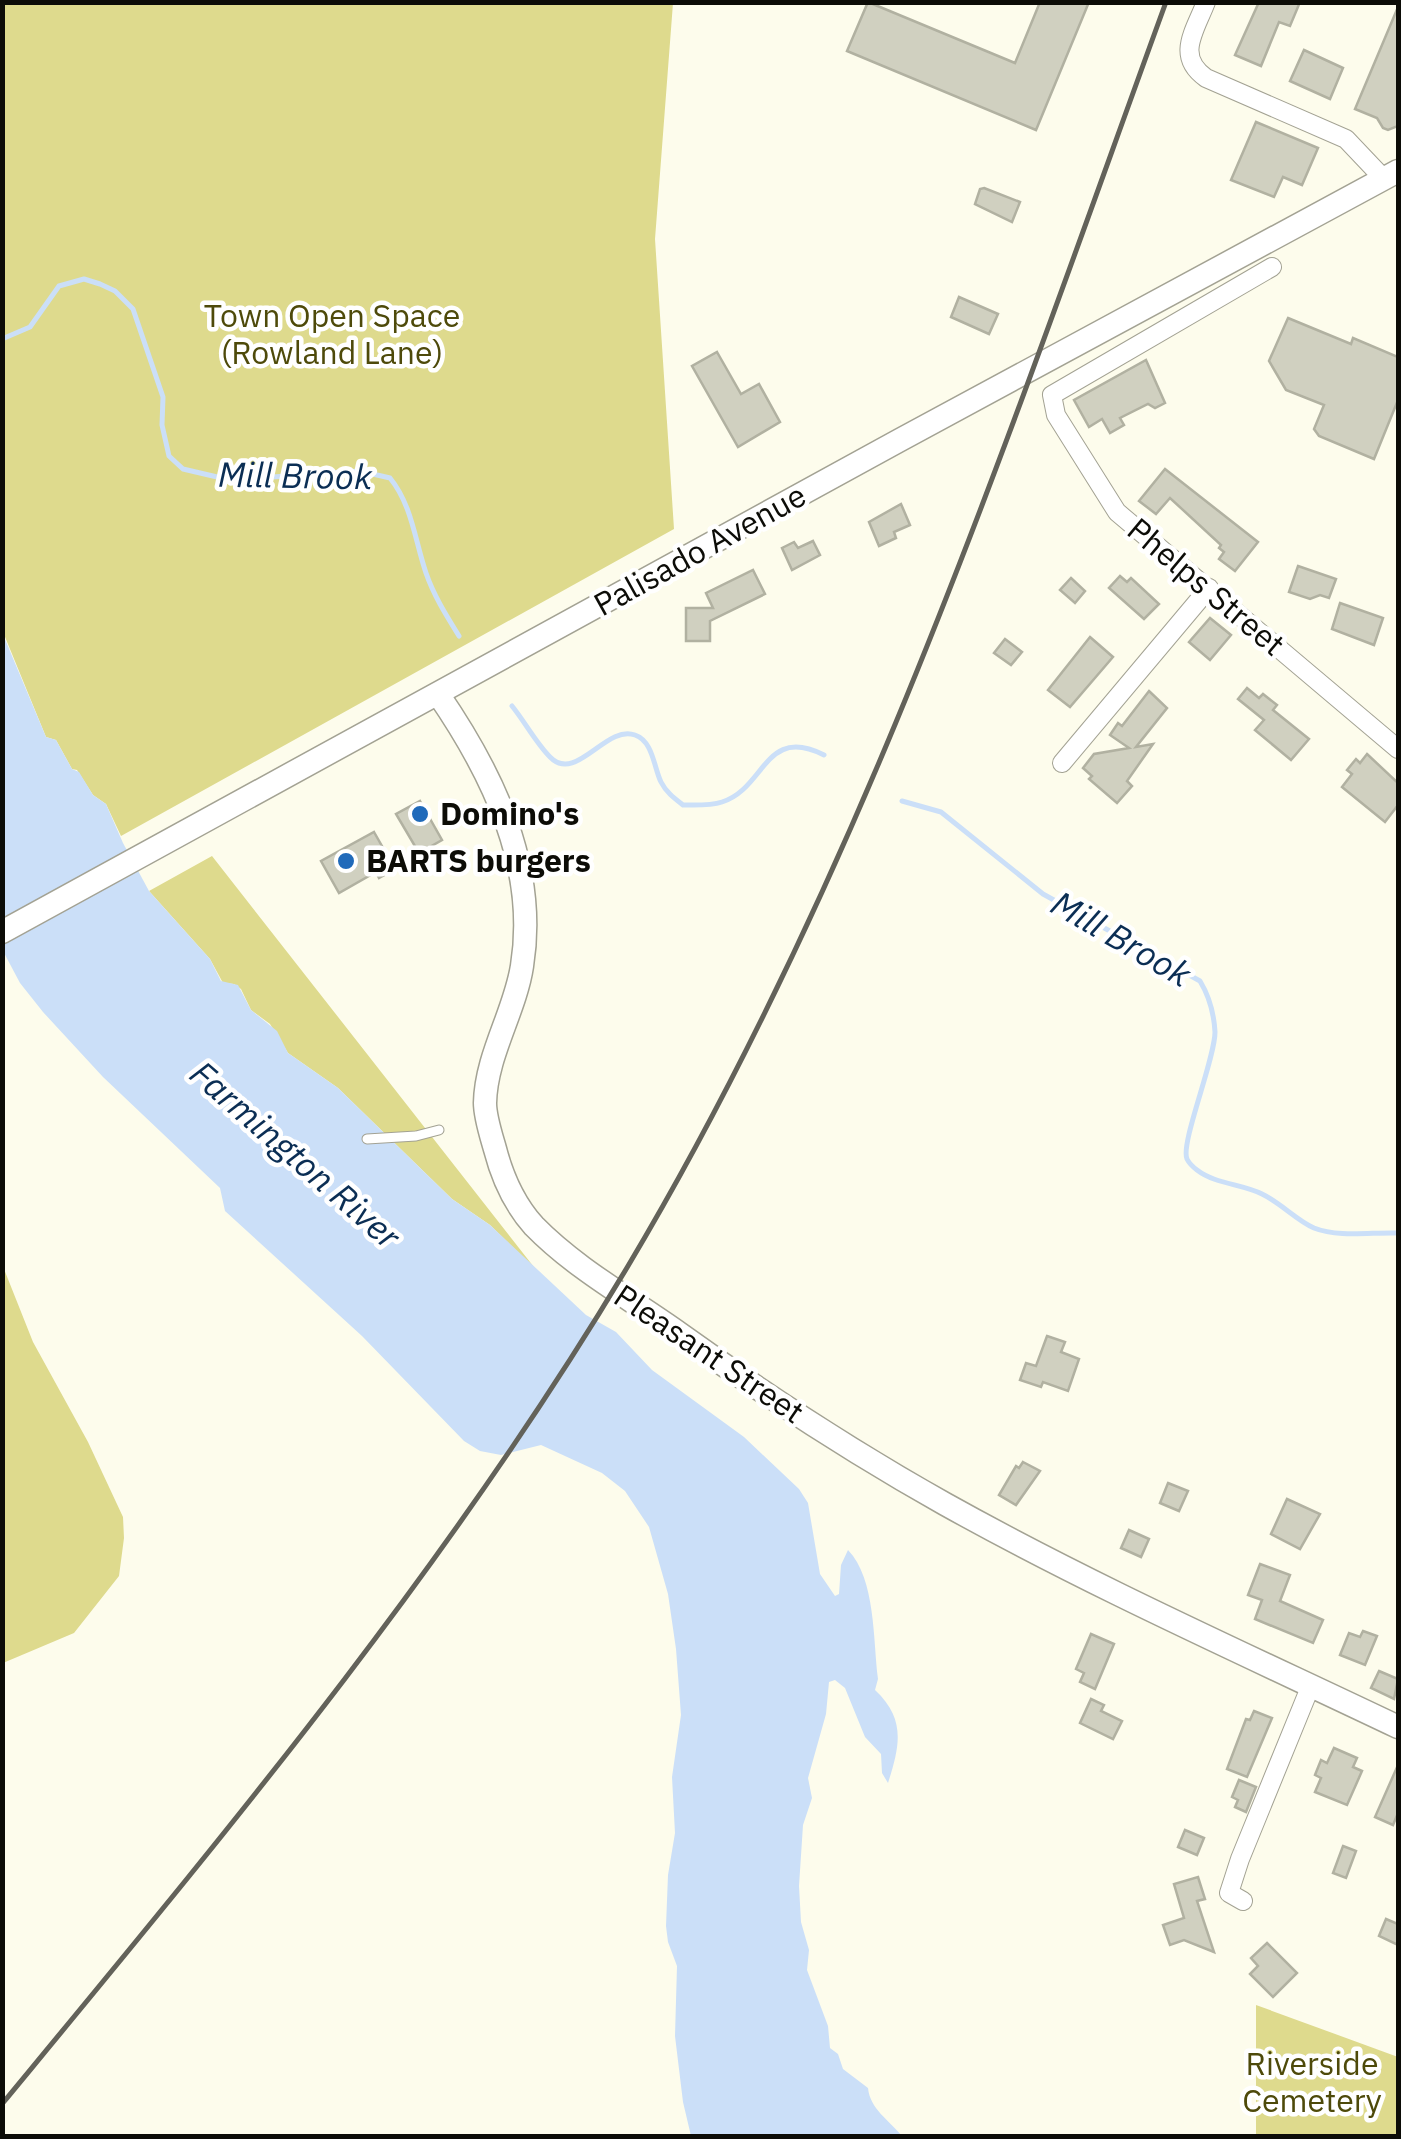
<svg xmlns="http://www.w3.org/2000/svg" width="1401" height="2139" viewBox="0 0 1401 2139" font-family="'IBM Plex Sans',sans-serif">
<style>
.green{fill:#deda8d}
.water{fill:#cbdff8}
.lines{fill:none;stroke-linecap:round;stroke-linejoin:round}
.stream{stroke:#cbdff8;stroke-width:5}
.building{fill:#d0d0c0;stroke:#b1b1a1;stroke-width:2.5}
.lane-casing{stroke:#a3a293;stroke-width:11}
.street-casing{stroke:#a3a293;stroke-width:20}
.secondary-casing{stroke:#a3a293;stroke-width:25}
.lane{stroke:#fff;stroke-width:9}
.street{stroke:#fff;stroke-width:18}
.secondary{stroke:#fff;stroke-width:22}
.rail{stroke:#63625a;stroke-width:5}
.poi-dot{fill:#206aba;stroke:#fff;stroke-width:4}
.labels{text-anchor:middle;stroke-width:9;stroke-linejoin:round;paint-order:stroke}
.park-label{font-size:32px;fill:#4e4a0a;stroke:#fff}
.street-label{font-size:32px;fill:#0c0c07;stroke:#fff}
.poi-label{font-size:32px;font-weight:bold;fill:#0c0c07;stroke:#fff;text-anchor:start}
.water-label{font-size:35px;font-style:italic;fill:#0b2e54;stroke:#fff}
</style>
<rect width="100%" height="100%" fill="#fdfcec"/>
<g class="green">
<polygon points="3,3 673,3 655,239 674,529 121,836 106,804 93,795 77,770 72,769 56,740 46,737 3,632"/>
<polygon points="212,856 537,1271 490,1225 452,1199 338,1088 288,1053 270,1024 251,1010 241,989 234,984 223,983 210,959 149,891"/>
<polygon points="2,1264 33,1342 88,1442 123,1517 124,1538 119,1576 74,1633 3,1663"/>
<polygon points="1256,2005 1398,2057 1398,2136 1256,2136"/>
</g>
<path class="water" d="M2,632L46,737L56,740L72,769L79,772L93,795L106,804L123,843L149,891L210,959L221,981L238,985L251,1010L277,1031L288,1053L338,1088L452,1199L490,1225L586,1315L616,1332L652,1370L744,1437L799,1489L808,1503L820,1574L835,1596L839,1594L841,1565L848,1550C876,1579 873,1641 878,1679L875,1690C906,1719 900,1745 888,1783L882,1773L881,1754L865,1737L845,1688L835,1680L829,1682L826,1714L808,1778L812,1798L803,1825L799,1886L801,1922L809,1950L807,1970L828,2026L830,2048L838,2054L843,2069L868,2088C870,2109 889,2120 902,2136H691L683,2102L675,2036L677,1966L668,1942L666,1926L668,1875L675,1833L672,1777L681,1715L676,1649L668,1594L649,1527L625,1491L602,1473L541,1445L501,1455L480,1451L464,1441L362,1336L225,1211L220,1188L103,1077L43,1012L20,983L3,951Z"/>
<g class="lines">
<g class="stream">
<path d="M2,339L30,327L59,286L84,279L100,284L115,291L133,309L163,397L162,425L169,456L183,469L230,480L360,471L390,478C412,505 415,541 426,573C434,596 446,615 459,636"/>
<path d="M512,706C525,722 536,743 550,757C576,784 606,724 635,735C653,741 654,768 661,782C666,792 674,798 683,805C695,805 710,806 722,802C766,788 764,725 824,755"/>
<path d="M902,801L941,812L1043,894L1200,981C1209,996 1214,1014 1215,1032C1215,1059 1180,1144 1187,1159C1189,1163 1193,1167 1197,1170C1215,1184 1242,1184 1262,1194C1281,1203 1296,1220 1314,1228C1339,1238 1372,1232 1398,1233"/>
</g>
</g>
<g class="building">
<polygon points="868,2 1015,63 1040,2 1089,2 1036,130 847,51"/>
<polygon points="1259,2 1300,2 1290,26 1279,22 1261,66 1235,55"/>
<polygon points="1398,7 1398,126 1388,130 1383,128 1377,118 1355,109"/>
<polygon points="1304,50 1343,68 1330,99 1290,81"/>
<polygon points="1256,122 1318,148 1302,185 1283,177 1274,197 1231,180"/>
<polygon points="984,188 1020,202 1012,222 975,204 980,189"/>
<polygon points="959,297 998,314 989,334 951,317"/>
<polygon points="1288,318 1351,344 1353,338 1398,357 1398,400 1374,459 1319,436 1314,429 1324,405 1286,390 1269,361"/>
<polygon points="717,352 741,394 759,384 780,422 738,447 692,366"/>
<polygon points="1146,360 1165,403 1155,408 1148,404 1120,418 1124,425 1110,433 1102,419 1089,427 1074,400"/>
<polygon points="1165,469 1258,542 1235,571 1219,559 1224,552 1219,548 1221,545 1170,498 1156,514 1139,501"/>
<polygon points="901,504 910,525 894,532 896,538 879,546 869,522"/>
<polygon points="813,541 820,555 792,570 782,548 794,542 798,548"/>
<polygon points="1298,566 1336,579 1329,598 1320,595 1310,599 1289,592"/>
<polygon points="753,570 765,594 710,621 710,641 686,641 686,608 713,608 706,593"/>
<polygon points="1120,576 1127,582 1131,578 1159,604 1144,619 1109,588"/>
<polygon points="1071,578 1085,591 1075,603 1060,590"/>
<polygon points="1340,603 1383,618 1374,645 1332,629"/>
<polygon points="1210,618 1231,635 1210,660 1189,642"/>
<polygon points="1090,637 1113,657 1070,707 1048,690"/>
<polygon points="1005,639 1022,652 1011,665 994,653"/>
<polygon points="1247,688 1259,698 1263,694 1277,705 1273,710 1309,739 1291,760 1255,730 1264,720 1238,699"/>
<polygon points="1149,691 1167,708 1136,747 1153,744 1127,781 1132,786 1117,803 1089,779 1092,776 1083,768 1094,754 1129,748 1110,735 1118,723 1122,726"/>
<polygon points="1367,754 1398,783 1398,805 1385,822 1342,787 1352,774 1347,770 1356,759 1360,763"/>
<polygon points="420,801 442,840 419,853 396,814"/>
<polygon points="374,832 395,869 379,878 376,872 339,893 321,861"/>
<polygon points="1047,1336 1065,1342 1061,1352 1079,1359 1068,1391 1043,1382 1041,1387 1020,1380 1026,1363 1036,1366"/>
<polygon points="1023,1462 1040,1471 1016,1505 999,1495 1016,1466 1019,1468"/>
<polygon points="1168,1483 1188,1491 1179,1511 1160,1503"/>
<polygon points="1287,1499 1320,1514 1300,1549 1271,1534"/>
<polygon points="1129,1530 1149,1539 1141,1557 1121,1548"/>
<polygon points="1260,1564 1290,1575 1280,1601 1323,1620 1313,1643 1255,1619 1262,1600 1248,1595"/>
<polygon points="1363,1631 1377,1636 1365,1665 1340,1655 1349,1633 1360,1637"/>
<polygon points="1091,1634 1114,1644 1095,1689 1080,1682 1084,1673 1076,1669"/>
<polygon points="1379,1671 1398,1679 1394,1699 1371,1688"/>
<polygon points="1091,1699 1104,1705 1101,1711 1122,1721 1113,1739 1080,1723"/>
<polygon points="1254,1711 1272,1718 1247,1777 1227,1769 1246,1719 1250,1720"/>
<polygon points="1334,1748 1357,1758 1353,1767 1362,1771 1347,1805 1315,1792 1321,1778 1315,1775 1321,1760 1327,1763"/>
<polygon points="1398,1765 1398,1813 1393,1825 1375,1817"/>
<polygon points="1239,1780 1256,1787 1246,1812 1235,1807 1238,1800 1232,1797"/>
<polygon points="1185,1830 1204,1838 1197,1855 1178,1847"/>
<polygon points="1343,1846 1356,1851 1346,1878 1333,1873"/>
<polygon points="1198,1877 1205,1899 1197,1901 1214,1952 1184,1940 1170,1945 1163,1925 1184,1918 1174,1884"/>
<polygon points="1386,1919 1398,1924 1398,1945 1379,1936"/>
<polygon points="1267,1943 1297,1973 1273,1997 1250,1974 1258,1966 1251,1958"/>
</g>
<g class="lines">
<g class="lane-casing">
<polyline id="lane" points="367,1139 416,1136 439,1130"/>
</g>
<g class="street-casing">
<g id="street">
<path d="M1206,2C1195,31 1175,56 1206,78L1346,139L1383,178"/>
<polyline points="1272,267 1052,395 1056,415 1117,512 1398,749"/>
<polyline points="1062,763 1209,588"/>
<polyline points="1243,1901 1229,1893 1240,1859 1311,1685"/>
</g>
</g>
<g class="secondary-casing">
<g id="secondary">
<path d="M438,694C493,774 538,867 522,966C515,1012 486,1055 485,1103C485,1117 491,1135 495,1149C502,1176 515,1205 534,1226C576,1269 631,1299 680,1334C765,1395 854,1453 945,1504C1092,1586 1247,1655 1398,1727"/>
<polyline points="2,932 900,440 1398,171"/>
</g>
</g>
<use href="#lane" class="lane"/>
<use href="#street" class="street"/>
<use href="#secondary" class="secondary"/>
<path class="rail" d="M2,2104C224,1835 449,1566 628,1266C864,870 1009,433 1166,2"/>
</g>
<g class="poi-dot">
<circle cx="420" cy="814" r="10"/>
<circle cx="346" cy="861" r="10"/>
</g>
<g class="labels">
<g class="park-label">
<text x="332" y="327">Town Open Space<tspan x="332" dy="37">(Rowland Lane)</tspan></text>
<text x="1312" y="2075">Riverside<tspan x="1312" dy="37">Cemetery</tspan></text>
</g>
<g class="street-label">
<text transform="translate(700 550) rotate(-29)" y="11">Palisado Avenue</text>
<text transform="translate(1206 587) rotate(40)" y="11">Phelps Street</text>
<text transform="translate(709 1354) rotate(34)" y="11">Pleasant Street</text>
</g>
<g class="poi-label">
<text x="440" y="825">Domino's</text>
<text x="366" y="872">BARTS burgers</text>
</g>
<g class="water-label">
<text transform="translate(295 476) rotate(1)" y="12">Mill Brook</text>
<text transform="translate(1121 939) rotate(30)" y="12">Mill Brook</text>
<text transform="translate(295 1155) rotate(41)" y="12">Farmington River</text>
</g>
</g>
<rect width="1401" height="2139" fill="none" stroke="#0c0c07" stroke-width="10"/>
</svg>
